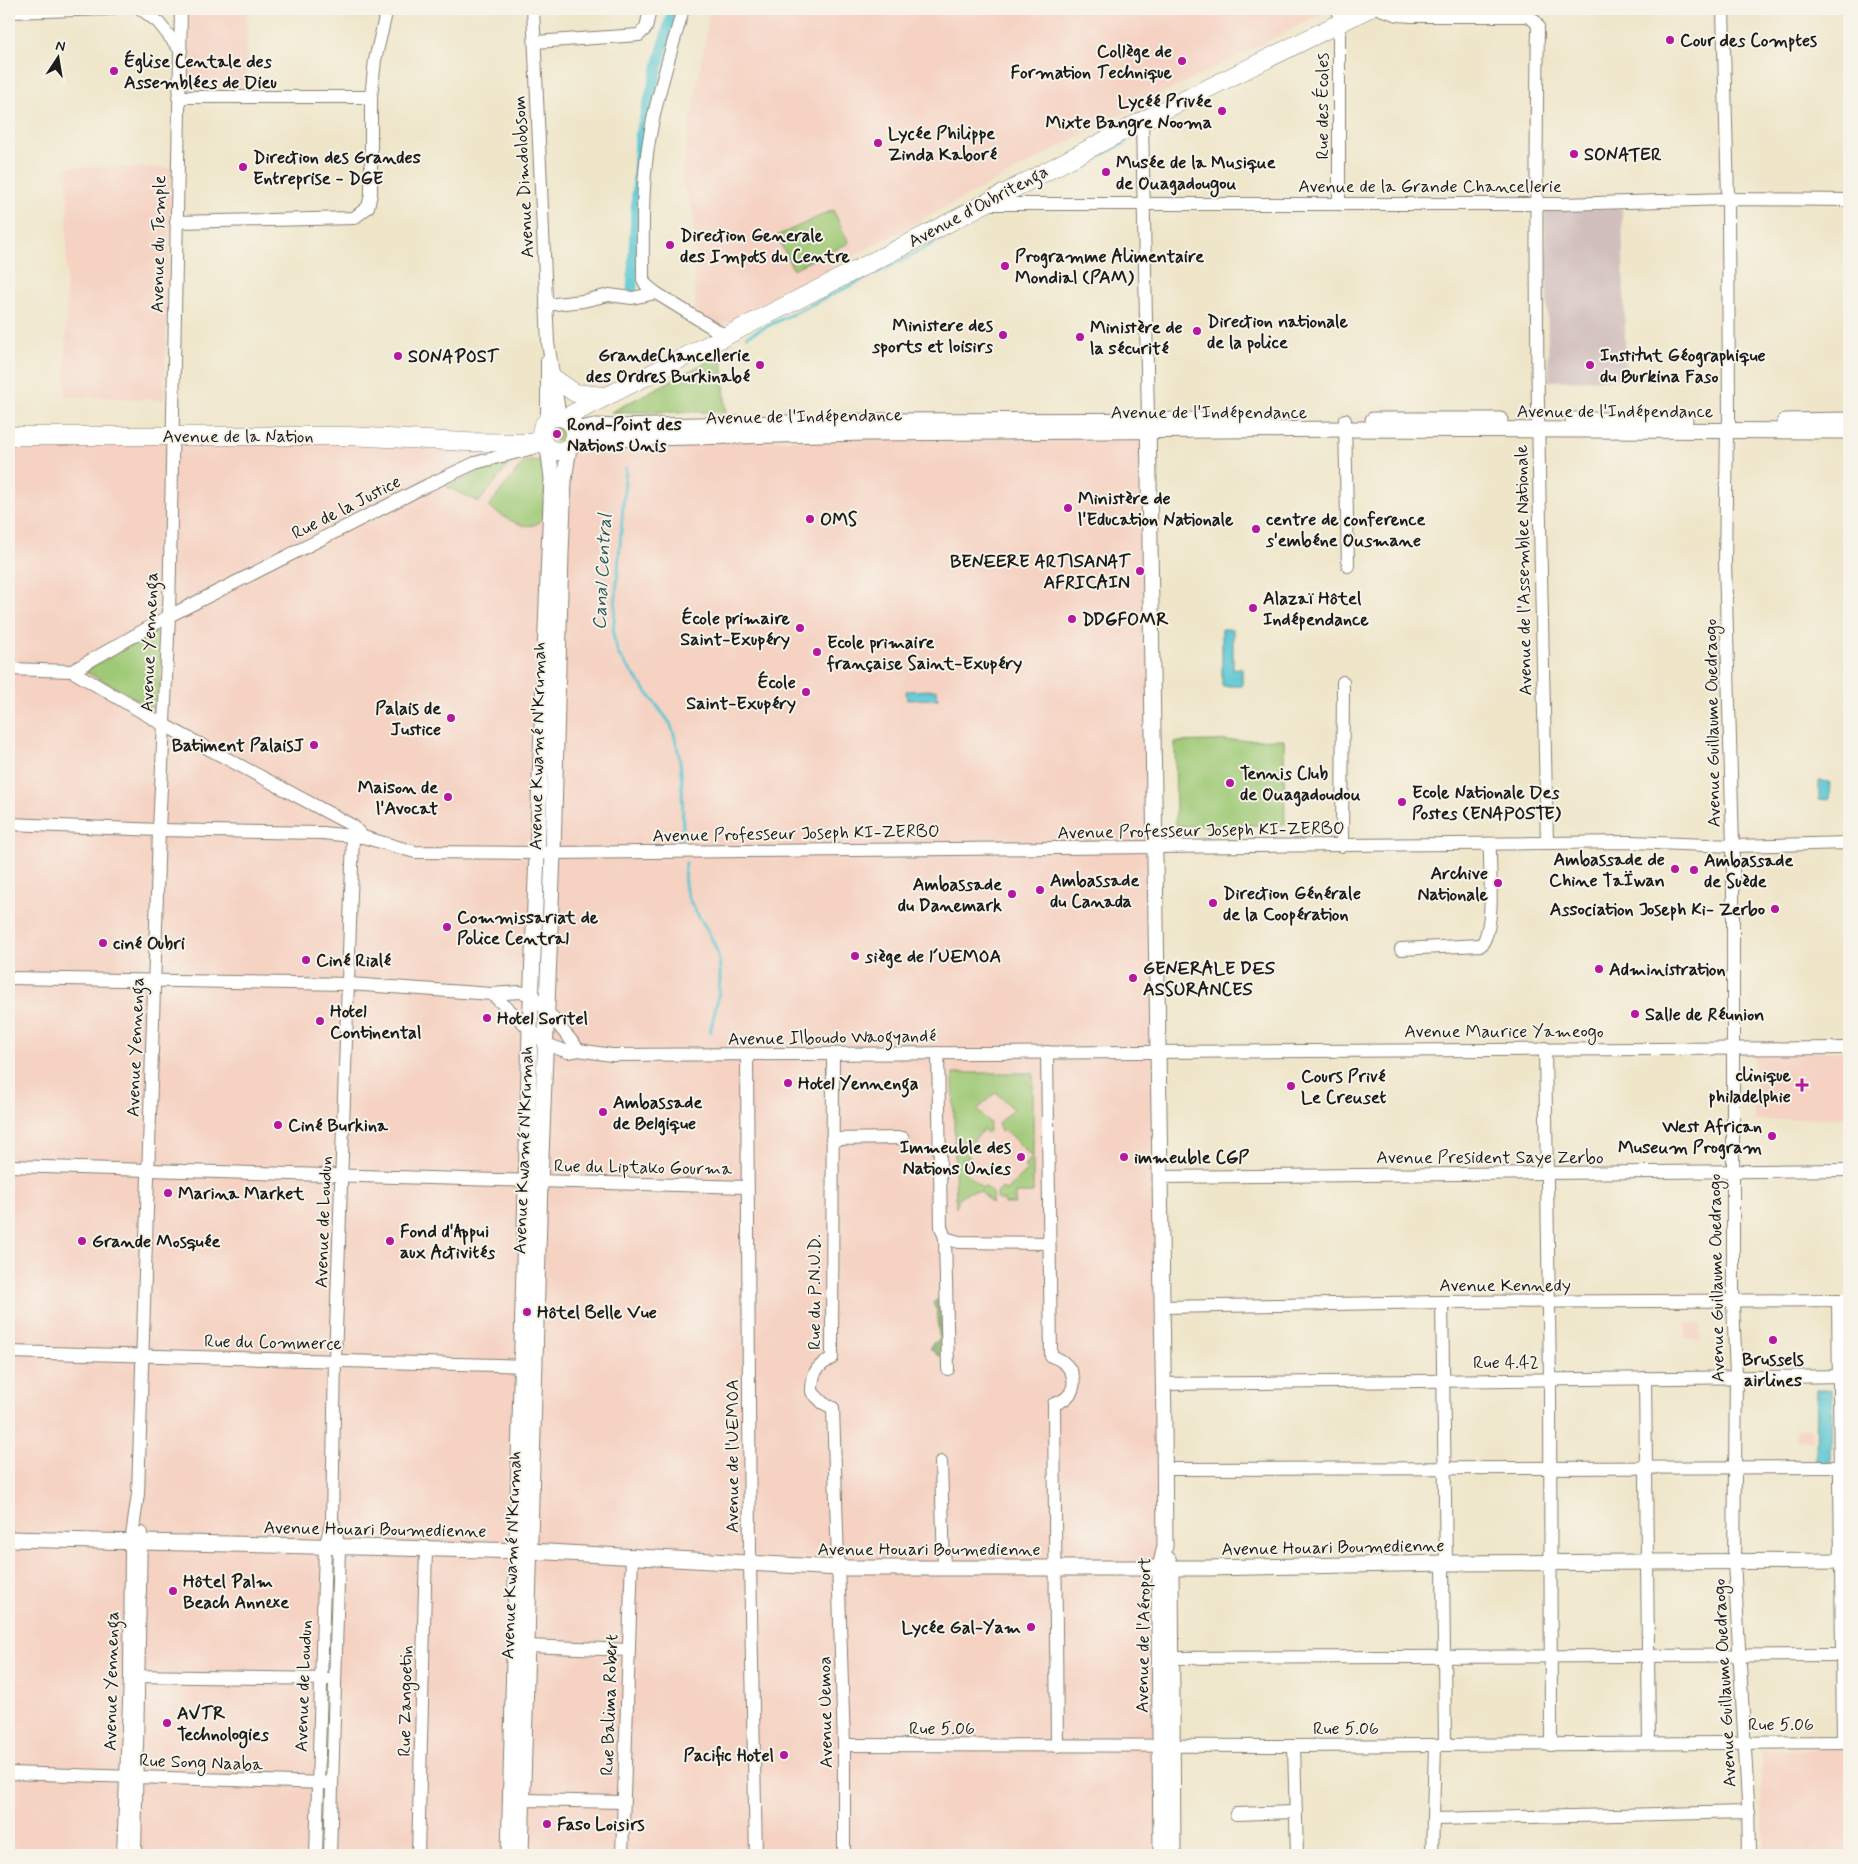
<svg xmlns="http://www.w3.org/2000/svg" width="1858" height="1864" viewBox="0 0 1858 1864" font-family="Mynerve,sans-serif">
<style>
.built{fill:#f5d2c2}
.industrial{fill:#d1bfbd}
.green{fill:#9fc976;stroke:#5e7249}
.forest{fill:#7fad67;stroke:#4e6442}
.water{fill:#5bc7d3;stroke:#3c7278}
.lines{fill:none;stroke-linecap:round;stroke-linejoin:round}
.stream{stroke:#5bc7d3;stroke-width:3}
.canal{stroke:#5bc7d3;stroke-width:11}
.minor-casing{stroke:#868173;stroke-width:14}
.major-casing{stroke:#868173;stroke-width:17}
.highway-casing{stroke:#868173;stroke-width:19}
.minor{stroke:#fff;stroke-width:12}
.major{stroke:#fff;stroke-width:15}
.highway{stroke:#fff;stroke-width:18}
.poi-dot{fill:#b5179e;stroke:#f7f3e8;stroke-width:2}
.labels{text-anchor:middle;stroke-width:4;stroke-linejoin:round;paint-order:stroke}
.poi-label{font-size:18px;font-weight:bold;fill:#1c1c1c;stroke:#f7f3e8;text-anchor:start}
.street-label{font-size:18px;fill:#1c1c1c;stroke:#f7f3e8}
.water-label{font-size:19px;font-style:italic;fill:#32585c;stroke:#f7f3e8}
</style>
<rect width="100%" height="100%" fill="#f7f3e8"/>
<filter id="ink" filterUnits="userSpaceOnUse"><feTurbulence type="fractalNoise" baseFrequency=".02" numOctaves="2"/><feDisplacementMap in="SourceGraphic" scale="10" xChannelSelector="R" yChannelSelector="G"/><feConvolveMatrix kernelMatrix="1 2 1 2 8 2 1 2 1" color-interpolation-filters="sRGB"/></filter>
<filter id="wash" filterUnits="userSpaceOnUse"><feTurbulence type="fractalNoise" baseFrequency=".0096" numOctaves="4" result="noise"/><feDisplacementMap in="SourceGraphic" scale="20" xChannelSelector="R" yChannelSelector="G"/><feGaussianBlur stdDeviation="1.12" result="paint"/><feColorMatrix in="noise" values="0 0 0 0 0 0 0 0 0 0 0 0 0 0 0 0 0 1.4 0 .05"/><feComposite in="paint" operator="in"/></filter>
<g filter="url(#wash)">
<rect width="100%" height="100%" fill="#efe6ca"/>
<g class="built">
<polygon points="247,9 246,92 186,92 189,12"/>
<polygon points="710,9 1322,9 1322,14 1136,107 718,327 695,312 694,214 681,179"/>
<polygon points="68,167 172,168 164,400 65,396"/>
<polygon points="1148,431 1161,1855 9,1855 9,437 571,445"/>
<polygon points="1755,1051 1849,1052 1849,1117 1754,1121"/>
<polygon points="1686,1323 1701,1324 1700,1340 1686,1339"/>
<polygon points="1811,1429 1812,1440 1796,1440 1796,1430"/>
<polygon points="1849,1748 1849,1855 1764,1855 1761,1750"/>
</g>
<polygon class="industrial" points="1622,208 1626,379 1549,381 1545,210"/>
<g class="green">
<polygon points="833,210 849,243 793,269 777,236"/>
<polygon points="722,354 726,412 611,412"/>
<circle cx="557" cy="434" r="7"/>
<path d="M542,460L545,475L543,519C527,536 505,516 488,507L524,462Z"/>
<polygon points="510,463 479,502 447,487 490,467"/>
<polygon points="164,626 158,711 85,671"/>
<polygon points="1284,739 1285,825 1176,826 1175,742"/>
<path d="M953,1073H1033V1193H1015V1204H1004V1200H997V1193L1002,1188L1006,1191L1027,1170L1024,1166L1032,1157L1004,1129L1001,1132L998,1123L1013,1109L996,1092L977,1110L990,1123L989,1131L987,1133L983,1130L964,1151L971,1158L962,1159V1164L971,1163L964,1170L982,1188L985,1186L992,1193V1204L981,1192C968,1189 959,1195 956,1208Z"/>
</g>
<polygon class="forest" points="946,1298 950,1354 939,1356 930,1349 932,1344 939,1340 937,1311 933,1303 936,1300"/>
<g class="water">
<polygon points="1222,629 1233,629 1233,669 1242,669 1242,686 1222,686"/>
<polygon points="937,690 938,699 907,700 906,691"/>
<polygon points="1819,781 1830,782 1829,799 1819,800"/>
<polygon points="1817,1390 1832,1390 1831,1463 1816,1462"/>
</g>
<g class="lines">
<g class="stream">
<polyline points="1015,199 1126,143"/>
<polyline points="747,336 895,264 999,208"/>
<path d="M626,468L613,634L618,654L670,723C685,760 682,800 683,839"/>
<path d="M686,863C677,903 707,917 717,952C725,978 716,1006 710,1032"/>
</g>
<polyline class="canal" points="632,289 640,136 673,9"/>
</g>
</g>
<g filter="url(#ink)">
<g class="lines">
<g class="minor-casing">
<g id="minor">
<polyline points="141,9 158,22 181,51"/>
<polyline points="533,9 548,343 560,417"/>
<polyline points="1339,9 1339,203"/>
<path d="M1380,9L1398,15L1412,16H1527L1534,20L1538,26C1533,298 1541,570 1547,843"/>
<polyline points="1723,9 1728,199 1729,422 1727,429 1725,562 1733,846 1733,1302 1736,1376 1734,1562 1748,1801 1749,1855"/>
<polyline points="9,12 111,9"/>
<polyline points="535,42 639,35 646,28 650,9"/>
<polyline points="178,97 371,97"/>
<polyline points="1142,121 1148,418"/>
<polyline points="987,204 1563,204 1728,199 1849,200"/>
<polyline points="176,222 354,218 368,207 371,194 371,97 375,60 387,9"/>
<path d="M656,293L646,285L643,279C643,230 641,179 651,130C658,90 672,49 683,9"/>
<polyline points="546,305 583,301 609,295 632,298 656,293 724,335"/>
<polyline points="1345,420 1348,566"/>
<polyline points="547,422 547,361"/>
<polyline points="9,669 72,671 164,725 353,826 363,837"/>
<polyline points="72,671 169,616 428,485 475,463 537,447"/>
<polyline points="9,824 159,830 322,833 363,837 415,852 553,853 1547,843 1631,842 1733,846 1849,843"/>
<polyline points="1342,846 1343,682"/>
<path d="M1401,949L1481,945C1496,928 1489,868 1490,845"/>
<polyline points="9,978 349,984 492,994 520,992 532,995 540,1003 579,1050"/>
<polyline points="492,994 546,1044 568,1052 579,1050 611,1055 1849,1048"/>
<polyline points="1545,1048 1550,1380 1551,1745"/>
<path d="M1047,1052L1051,1356C1078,1364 1083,1396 1054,1404L1057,1746"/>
<polyline points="938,1053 941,1227 945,1238 948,1369"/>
<path d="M833,1054L832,1358C815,1367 812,1374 812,1392L823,1403L833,1408L844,1745V1855"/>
<polyline points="747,1056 750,1564 756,1855"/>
<polyline points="832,1139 903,1138"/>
<polyline points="9,1166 747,1187"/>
<polyline points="1161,1177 1849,1170"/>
<polyline points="945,1238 959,1242 1049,1243"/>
<polyline points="1838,1300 1843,1741"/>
<polyline points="1442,1302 1446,1563"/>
<polyline points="1161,1307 1442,1302 1849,1300"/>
<polyline points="9,1352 531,1366"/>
<polyline points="1645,1378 1649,1743"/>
<polyline points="1163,1384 1849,1376"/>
<polyline points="941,1462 944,1568"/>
<polyline points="1164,1469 1849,1467"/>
<polyline points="1443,1564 1445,1745"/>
<polyline points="527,1646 629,1650"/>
<polyline points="1162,1658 1849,1655"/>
<polyline points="133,1676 328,1679"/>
<polyline points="844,1745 1294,1746 1849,1742"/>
<polyline points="1294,1746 1297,1855"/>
<polyline points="9,1773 326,1783"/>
<polyline points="523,1800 623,1802"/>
<polyline points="1236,1814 1295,1812"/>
<polyline points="1434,1819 1749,1812"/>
<polyline points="123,1855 130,1676 131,1543 138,1494 159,830 169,616 181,9"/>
<polyline points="135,1855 141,1533"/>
<polyline points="316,1855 325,1547 332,1520 335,1360 353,836"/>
<polyline points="330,1855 339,1548 333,1522"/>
<polyline points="418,1855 426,1549"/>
<polyline points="622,1855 632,1556"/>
<polyline points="1432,1855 1435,1745"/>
</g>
</g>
<g class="major-casing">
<g id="major">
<polyline points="1148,418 1164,1426 1165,1546 1160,1568 1159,1614 1161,1855"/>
<polyline points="1373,420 1500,420"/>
<polyline points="1573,420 1685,420"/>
<polyline points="1785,421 1849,420"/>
<polyline points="574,430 595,426 616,427 869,421 1257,420"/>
<polyline points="571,445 589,440 603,439 868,433 1345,429 1849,431"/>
<polyline points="9,1539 530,1551 839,1568 1208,1568 1446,1563 1849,1561"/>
<polyline points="1168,1559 1171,1567 1173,1855"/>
<polyline points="509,1855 530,1030 552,478 548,447"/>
<polyline points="521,1855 540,1182 553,853 561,553 564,480 569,447"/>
</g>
</g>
<g class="highway-casing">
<g id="highway">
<polyline points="555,379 575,393 603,396"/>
<circle cx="558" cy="434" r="17"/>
<polyline points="564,418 933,231 1142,121 1368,9"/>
<polyline points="9,436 348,436 467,442 543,443"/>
</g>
</g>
<use href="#minor" class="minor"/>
<use href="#major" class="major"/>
<use href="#highway" class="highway"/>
</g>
</g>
<g class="poi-dot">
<circle cx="1670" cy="40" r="5"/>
<circle cx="1182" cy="61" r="5"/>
<circle cx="114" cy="71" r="5"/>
<circle cx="1222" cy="111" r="5"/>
<circle cx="878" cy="143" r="5"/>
<circle cx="1574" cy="154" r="5"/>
<circle cx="243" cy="167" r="5"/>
<circle cx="1106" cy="172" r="5"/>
<circle cx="670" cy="245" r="5"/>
<circle cx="1005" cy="266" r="5"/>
<circle cx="1197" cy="331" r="5"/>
<circle cx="1003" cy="335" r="5"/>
<circle cx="1080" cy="337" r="5"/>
<circle cx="398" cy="356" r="5"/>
<circle cx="760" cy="365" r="5"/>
<circle cx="1590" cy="365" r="5"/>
<circle cx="557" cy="434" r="5"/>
<circle cx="1068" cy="508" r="5"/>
<circle cx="810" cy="519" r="5"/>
<circle cx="1256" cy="529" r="5"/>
<circle cx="1140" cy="571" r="5"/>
<circle cx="1253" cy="608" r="5"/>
<circle cx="1072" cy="619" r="5"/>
<circle cx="800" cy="628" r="5"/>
<circle cx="817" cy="652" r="5"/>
<circle cx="806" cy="692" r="5"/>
<circle cx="451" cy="718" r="5"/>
<circle cx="314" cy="745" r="5"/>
<circle cx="1230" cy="783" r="5"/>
<circle cx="448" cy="797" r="5"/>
<circle cx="1402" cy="802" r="5"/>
<circle cx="1675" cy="869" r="5"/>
<circle cx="1694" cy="870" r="5"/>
<circle cx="1498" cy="883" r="5"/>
<circle cx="1040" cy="890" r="5"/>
<circle cx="1012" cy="894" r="5"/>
<circle cx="1213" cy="903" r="5"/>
<circle cx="1775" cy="909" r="5"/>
<circle cx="447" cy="927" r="5"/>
<circle cx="103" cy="943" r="5"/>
<circle cx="855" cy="956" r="5"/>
<circle cx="306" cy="960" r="5"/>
<circle cx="1599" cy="969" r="5"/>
<circle cx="1133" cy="978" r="5"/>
<circle cx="1635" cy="1014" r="5"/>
<circle cx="487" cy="1018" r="5"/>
<circle cx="320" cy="1021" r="5"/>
<circle cx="788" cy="1083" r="5"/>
<path d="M1799.5 1077.5h5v5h5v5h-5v5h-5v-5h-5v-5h5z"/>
<circle cx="1291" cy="1086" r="5"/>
<circle cx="603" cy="1112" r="5"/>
<circle cx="278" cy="1125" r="5"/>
<circle cx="1772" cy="1136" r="5"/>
<circle cx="1021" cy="1157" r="5"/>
<circle cx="1124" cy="1157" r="5"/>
<circle cx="168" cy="1193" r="5"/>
<circle cx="82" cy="1241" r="5"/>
<circle cx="390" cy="1241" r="5"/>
<circle cx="527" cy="1312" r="5"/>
<circle cx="1773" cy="1340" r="5"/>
<circle cx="173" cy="1591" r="5"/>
<circle cx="1031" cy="1627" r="5"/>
<circle cx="167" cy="1723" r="5"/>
<circle cx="784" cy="1755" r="5"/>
<circle cx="547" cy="1824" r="5"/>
</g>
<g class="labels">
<g class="poi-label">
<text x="1680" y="46">Cour des Comptes</text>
<text x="1172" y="57" text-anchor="end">Collège de<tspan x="1172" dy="21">Formation Technique</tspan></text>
<text x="124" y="67">Église Centale des<tspan x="124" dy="21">Assemblées de Dieu</tspan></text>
<text x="1212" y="107" text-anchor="end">Lycéé Privée<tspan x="1212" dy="21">Mixte Bangre Nooma</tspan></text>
<text x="888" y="139">Lycée Philippe<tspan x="888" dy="21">Zinda Kaboré</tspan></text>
<text x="1584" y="160">SONATER</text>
<text x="253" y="163">Direction des Grandes<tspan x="253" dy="21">Entreprise - DGE</tspan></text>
<text x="1116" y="168">Musée de la Musique<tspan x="1116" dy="21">de Ouagadougou</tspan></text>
<text x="680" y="241">Direction Generale<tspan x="680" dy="21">des Impots du Centre</tspan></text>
<text x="1015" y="262">Programme Alimentaire<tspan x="1015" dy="21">Mondial (PAM)</tspan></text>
<text x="1207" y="327">Direction nationale<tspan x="1207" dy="21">de la police</tspan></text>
<text x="993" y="331" text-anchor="end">Ministere des<tspan x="993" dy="21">sports et loisirs</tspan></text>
<text x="1090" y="333">Ministère de<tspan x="1090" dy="21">la sécurité</tspan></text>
<text x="750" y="361" text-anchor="end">GrandeChancellerie<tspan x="750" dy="21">des Ordres Burkinabé</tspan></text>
<text x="1600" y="361">Institut Géographique<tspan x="1600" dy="21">du Burkina Faso</tspan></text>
<text x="408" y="362">SONAPOST</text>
<text x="567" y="430">Rond-Point des<tspan x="567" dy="21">Nations Unis</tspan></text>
<text x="1078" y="504">Ministère de<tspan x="1078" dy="21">l'Education Nationale</tspan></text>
<text x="820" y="525">OMS</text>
<text x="1266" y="525">centre de conference<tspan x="1266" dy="21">s'embéne Ousmane</tspan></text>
<text x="1130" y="567" text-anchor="end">BENEERE ARTISANAT<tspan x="1130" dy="21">AFRICAIN</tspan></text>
<text x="1263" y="604">Alazaï Hôtel<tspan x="1263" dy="21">Indépendance</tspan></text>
<text x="790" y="624" text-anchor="end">École primaire<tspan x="790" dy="21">Saint-Exupéry</tspan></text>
<text x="1082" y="625">DDGFOMR</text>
<text x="827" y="648">Ecole primaire<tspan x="827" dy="21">française Saint-Exupéry</tspan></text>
<text x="796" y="688" text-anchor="end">École<tspan x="796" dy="21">Saint-Exupéry</tspan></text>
<text x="441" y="714" text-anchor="end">Palais de<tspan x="441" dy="21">Justice</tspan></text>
<text x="304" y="751" text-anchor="end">Batiment PalaisJ</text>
<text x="1240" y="779">Tennis Club<tspan x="1240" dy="21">de Ouagadoudou</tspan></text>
<text x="438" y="793" text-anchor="end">Maison de<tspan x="438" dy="21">l'Avocat</tspan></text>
<text x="1412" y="798">Ecole Nationale Des<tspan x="1412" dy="21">Postes (ENAPOSTE)</tspan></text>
<text x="1665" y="865" text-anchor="end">Ambassade de<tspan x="1665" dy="21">Chine TaÏwan</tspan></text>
<text x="1704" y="866">Ambassade<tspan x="1704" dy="21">de Suède</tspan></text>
<text x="1488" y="879" text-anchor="end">Archive<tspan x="1488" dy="21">Nationale</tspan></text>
<text x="1050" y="886">Ambassade<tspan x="1050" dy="21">du Canada</tspan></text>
<text x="1002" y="890" text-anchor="end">Ambassade<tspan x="1002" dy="21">du Danemark</tspan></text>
<text x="1223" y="899">Direction Générale<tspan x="1223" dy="21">de la Coopération</tspan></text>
<text x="1765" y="915" text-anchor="end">Association Joseph Ki- Zerbo</text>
<text x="457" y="923">Commissariat de<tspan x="457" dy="21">Police Central</tspan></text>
<text x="113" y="949">ciné Oubri</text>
<text x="865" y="962">siège de l´UEMOA</text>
<text x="316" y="966">Ciné Rialé</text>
<text x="1143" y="974">GENERALE DES<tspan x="1143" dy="21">ASSURANCES</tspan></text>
<text x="1609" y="975">Administration</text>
<text x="330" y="1017">Hotel<tspan x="330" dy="21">Continental</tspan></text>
<text x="1645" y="1020">Salle de Réunion</text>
<text x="497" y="1024">Hotel Soritel</text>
<text x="1791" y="1081" text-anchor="end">clinique<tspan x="1791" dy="21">philadelphie</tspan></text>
<text x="1301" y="1082">Cours Privé<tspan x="1301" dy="21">Le Creuset</tspan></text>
<text x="798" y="1089">Hotel Yennenga</text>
<text x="613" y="1108">Ambassade<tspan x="613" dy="21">de Belgique</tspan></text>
<text x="288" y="1131">Ciné Burkina</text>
<text x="1762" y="1132" text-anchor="end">West African<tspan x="1762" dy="21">Museum Program</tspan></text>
<text x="1011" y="1153" text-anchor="end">Immeuble des<tspan x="1011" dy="21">Nations Unies</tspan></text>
<text x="1134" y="1163">immeuble CGP</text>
<text x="178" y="1199">Marina Market</text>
<text x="400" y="1237">Fond d'Appui<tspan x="400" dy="21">aux Activités</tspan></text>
<text x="92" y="1247">Grande Mosquée</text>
<text x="537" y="1318">Hôtel Belle Vue</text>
<text x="1773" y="1365" text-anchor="middle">Brussels<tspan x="1773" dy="21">airlines</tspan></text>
<text x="183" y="1587">Hôtel Palm<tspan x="183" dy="21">Beach Annexe</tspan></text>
<text x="1021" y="1633" text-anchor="end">Lycée Gal-Yam</text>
<text x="177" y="1719">AVTR<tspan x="177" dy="21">Technologies</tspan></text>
<text x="774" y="1761" text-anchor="end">Pacific Hotel</text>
<text x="557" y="1830">Faso Loisirs</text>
</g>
<g class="street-label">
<text transform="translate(1322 106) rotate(-90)" y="6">Rue des Écoles</text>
<text transform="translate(523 177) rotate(-93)" y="6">Avenue Dimdolobsom</text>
<text x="1430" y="192">Avenue de la Grande Chancellerie</text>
<text transform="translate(978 206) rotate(-28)" y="6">Avenue d'Oubritenga</text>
<text transform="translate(158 244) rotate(-89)" y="6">Avenue du Temple</text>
<text x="1615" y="417">Avenue de l'Indépendance</text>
<text x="1209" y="418">Avenue de l'Indépendance</text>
<text transform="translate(804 416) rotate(-1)" y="6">Avenue de l'Indépendance</text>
<text x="238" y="442">Avenue de la Nation</text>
<text transform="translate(346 507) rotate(-27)" y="6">Rue de la Justice</text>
<text transform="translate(1523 570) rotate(-91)" y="6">Avenue de l'Assemblee Nationale</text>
<text transform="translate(149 642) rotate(-88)" y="6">Avenue Yennenga</text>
<text transform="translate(1712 723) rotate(-91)" y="6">Avenue Guillaume Ouedraogo</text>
<text transform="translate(537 746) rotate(-89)" y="6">Avenue Kwamé N'Krumah</text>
<text transform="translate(1201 830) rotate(-1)" y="6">Avenue Professeur Joseph KI-ZERBO</text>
<text transform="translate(796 833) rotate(-1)" y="6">Avenue Professeur Joseph KI-ZERBO</text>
<text x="1504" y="1037">Avenue Maurice Yameogo</text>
<text transform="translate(832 1037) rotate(-1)" y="6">Avenue Ilboudo Waogyandé</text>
<text transform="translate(135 1047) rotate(-88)" y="6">Avenue Yennenga</text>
<text transform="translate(523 1150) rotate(-88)" y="6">Avenue Kwamé N'Krumah</text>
<text x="1490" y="1163">Avenue President Saye Zerbo</text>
<text transform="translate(643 1167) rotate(1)" y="6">Rue du Liptako Gourma</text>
<text transform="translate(323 1222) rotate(-88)" y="6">Avenue de Loudun</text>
<text transform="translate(1716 1278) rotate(-91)" y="6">Avenue Guillaume Ouedraogo</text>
<text x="1505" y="1291">Avenue Kennedy</text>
<text transform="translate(814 1292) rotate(-90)" y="6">Rue du P.N.U.D.</text>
<text transform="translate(273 1342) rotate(1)" y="6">Rue du Commerce</text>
<text x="1506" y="1368">Rue 4.42</text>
<text transform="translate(732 1456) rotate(-90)" y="6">Avenue de l'UEMOA</text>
<text transform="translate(375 1529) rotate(1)" y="6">Avenue Houari Boumedienne</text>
<text transform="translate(1333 1547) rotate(-1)" y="6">Avenue Houari Boumedienne</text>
<text x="929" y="1555">Avenue Houari Boumedienne</text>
<text transform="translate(511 1555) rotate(-88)" y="6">Avenue Kwamé N'Krumah</text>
<text transform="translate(1143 1635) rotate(-89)" y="6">Avenue de l'Aéroport</text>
<text transform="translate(111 1681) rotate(-89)" y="6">Avenue Yennenga</text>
<text transform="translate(1724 1683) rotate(-93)" y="6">Avenue Guillaume Ouedraogo</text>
<text transform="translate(303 1686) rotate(-88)" y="6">Avenue de Loudun</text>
<text transform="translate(405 1701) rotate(-89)" y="6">Rue Zangoetin</text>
<text transform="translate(609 1705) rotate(-88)" y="6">Rue Balima Robert</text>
<text transform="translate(825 1712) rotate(-91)" y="6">Avenue Uemoa</text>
<text x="1781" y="1730">Rue 5.06</text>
<text x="942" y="1734">Rue 5.06</text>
<text x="1346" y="1734">Rue 5.06</text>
<text transform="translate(201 1762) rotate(2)" y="6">Rue Song Naaba</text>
</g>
<g class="water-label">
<text transform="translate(601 572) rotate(-87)" y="7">Canal Central</text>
</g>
</g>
<rect width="1858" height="1864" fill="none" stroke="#f7f3e8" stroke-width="30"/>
<g transform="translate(58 58) rotate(12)" stroke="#f7f3e8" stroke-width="4" paint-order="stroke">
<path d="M0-4L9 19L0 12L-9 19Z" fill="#1c1c1c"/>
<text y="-8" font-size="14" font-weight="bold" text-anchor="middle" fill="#1c1c1c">N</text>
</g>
</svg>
